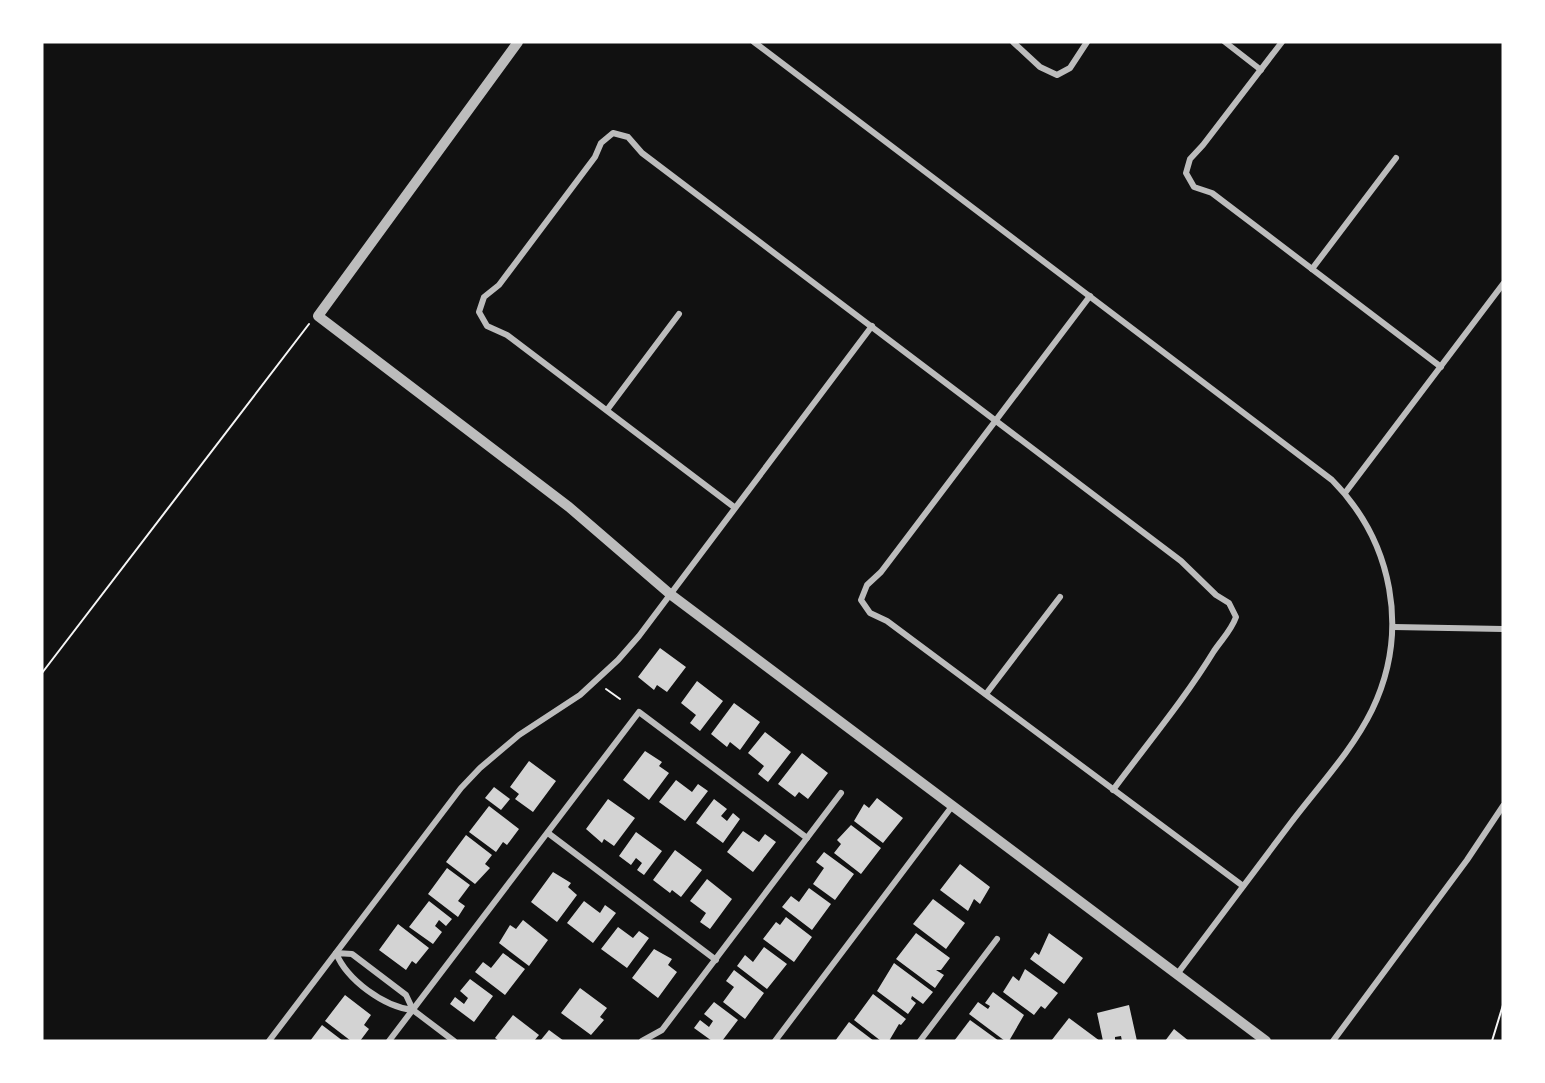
<svg xmlns="http://www.w3.org/2000/svg" width="1545" height="1083" viewBox="0 0 1545 1083" font-family="'Roboto Condensed',sans-serif">
<style>
.building{fill:#d3d3d3}
.lines{fill:none;stroke-linecap:round;stroke-linejoin:round}
.path{stroke:#f5f5f5;stroke-width:2}
.minor{stroke:#bcbcbc;stroke-width:6}
.tertiary{stroke:#bcbcbc;stroke-width:10}
</style>
<rect width="100%" height="100%" fill="#111"/>
<g class="building">
<polygon points="660,648 686,667 667,692 657,685 654,690 638,677"/>
<polygon points="697,681 723,701 700,731 690,723 696,715 681,703"/>
<polygon points="734,703 760,722 740,750 730,742 727,747 711,734"/>
<polygon points="765,732 791,752 768,782 758,774 764,766 748,753"/>
<polygon points="645,751 662,762 659,766 669,773 649,800 623,780"/>
<polygon points="802,753 828,773 808,799 799,792 795,797 778,784"/>
<polygon points="529,761 556,781 533,812 515,799 519,794 510,787"/>
<polygon points="676,780 692,792 698,784 708,791 685,821 659,802"/>
<polygon points="494,787 510,799 501,810 485,798"/>
<polygon points="877,798 903,818 883,843 854,821 864,804 869,808"/>
<polygon points="608,799 635,818 614,846 604,839 602,843 586,829"/>
<polygon points="714,799 727,809 721,816 727,821 733,813 740,819 723,843 696,823"/>
<polygon points="489,806 519,829 507,845 503,842 496,852 469,832"/>
<polygon points="851,825 881,848 861,874 834,853 841,844 837,840"/>
<polygon points="743,831 759,842 765,834 776,842 753,872 727,852"/>
<polygon points="636,832 662,851 644,875 637,870 642,863 636,858 631,865 619,856"/>
<polygon points="466,835 492,855 485,864 490,868 475,884 446,862"/>
<polygon points="675,850 702,870 681,897 672,890 670,893 653,880"/>
<polygon points="824,852 854,874 835,900 813,884 824,868 816,862"/>
<polygon points="960,864 990,887 980,904 974,899 968,911 940,890"/>
<polygon points="447,868 470,885 458,901 465,906 458,917 428,894"/>
<polygon points="553,872 571,883 568,887 577,895 557,922 531,902"/>
<polygon points="707,879 732,899 710,929 700,922 706,913 690,901"/>
<polygon points="809,888 831,904 812,930 782,907 791,896 799,902"/>
<polygon points="933,899 965,923 946,949 913,924"/>
<polygon points="429,901 452,919 446,926 439,920 435,926 442,932 433,944 409,927"/>
<polygon points="584,901 600,913 605,905 616,913 593,943 567,923"/>
<polygon points="786,917 812,937 794,962 763,939 776,922 780,925"/>
<polygon points="523,920 548,940 529,966 499,943 510,925 516,929"/>
<polygon points="398,924 429,948 416,964 412,961 406,970 379,950"/>
<polygon points="618,927 633,938 639,931 649,938 627,968 601,949"/>
<polygon points="916,933 950,958 941,970 936,970 944,975 935,988 896,959"/>
<polygon points="1049,933 1083,958 1064,984 1030,959 1035,952 1039,955"/>
<polygon points="764,947 787,964 767,989 737,966 745,955 753,962"/>
<polygon points="654,949 672,959 668,965 677,972 658,998 632,978"/>
<polygon points="503,953 525,969 505,995 475,972 483,962 491,968"/>
<polygon points="894,963 933,992 923,1004 912,996 911,999 916,1003 908,1014 877,991"/>
<polygon points="1025,969 1058,993 1045,1009 1041,1006 1034,1015 1003,992 1013,976 1019,981"/>
<polygon points="734,970 764,993 745,1019 723,1002 734,987 726,981"/>
<polygon points="470,979 493,996 474,1022 450,1004 455,997 464,1004 468,998 460,991"/>
<polygon points="580,988 607,1008 600,1017 604,1020 591,1035 561,1013"/>
<polygon points="993,992 1024,1015 1009,1041 1005,1041 969,1014 978,1002 988,1009 990,1006 985,1003"/>
<polygon points="873,994 906,1019 901,1025 899,1024 889,1041 881,1041 854,1020"/>
<polygon points="345,995 371,1015 364,1025 369,1029 360,1041 351,1041 325,1021"/>
<polygon points="714,1002 738,1020 722,1041 712,1041 694,1028 700,1020 709,1027 713,1021 704,1014"/>
<polygon points="1129,1005 1137,1041 1122,1041 1121,1036 1115,1037 1115,1041 1103,1041 1097,1013"/>
<polygon points="513,1015 539,1035 534,1041 499,1041 495,1038"/>
<polygon points="1069,1018 1100,1041 1051,1041"/>
<polygon points="970,1020 999,1041 954,1041"/>
<polygon points="849,1022 874,1041 835,1041"/>
<polygon points="322,1025 343,1041 310,1041"/>
<polygon points="1174,1029 1189,1041 1165,1041"/>
<polygon points="549,1030 564,1041 540,1041"/>
</g>
<g class="lines">
<g class="path">
<polyline points="42,673 309,324"/>
<polyline points="606,689 620,699"/>
<polyline points="1492,1041 1503,1005"/>
</g>
<g class="minor">
<path d="M754,42L1332,480C1393,542 1410,631 1372,710C1352,751 1317,788 1290,824C1252,874 1215,924 1178,973"/>
<polyline points="1013,42 1040,67 1057,75 1070,68 1087,42"/>
<polyline points="1225,42 1261,70"/>
<polyline points="1282,42 1203,145 1190,159 1186,173 1194,187 1212,193 1441,367"/>
<polyline points="1312,269 1396,158"/>
<polyline points="1090,296 881,572 867,585 861,600 870,613 887,621 1243,886"/>
<polyline points="607,410 679,314"/>
<polyline points="1345,493 1503,284"/>
<path d="M734,507L507,335L487,326L479,312L484,297L499,285L595,157L601,143L613,133L628,137L642,153L1181,561L1216,595L1229,603L1236,617C1231,631 1222,639 1214,651C1184,700 1147,744 1113,790"/>
<polyline points="1394,627 1503,629"/>
<polyline points="986,694 1060,597"/>
<polyline points="548,833 716,960"/>
<path d="M413,1010C384,1007 347,980 336,953L352,954L406,995L413,1010L454,1041"/>
<polyline points="269,1041 461,788 480,768 519,735 580,695 618,660 639,636 872,326"/>
<polyline points="389,1041 639,712 807,838"/>
<polyline points="642,1041 662,1030 841,793"/>
<polyline points="775,1041 953,805"/>
<polyline points="920,1041 997,939"/>
<polyline points="1333,1041 1467,860 1503,806"/>
</g>
<polyline class="tertiary" points="518,42 318,316 569,507 670,594 1266,1041"/>
</g>
<rect width="1545" height="1083" fill="none" stroke="#ffffff" stroke-width="87"/>
</svg>
